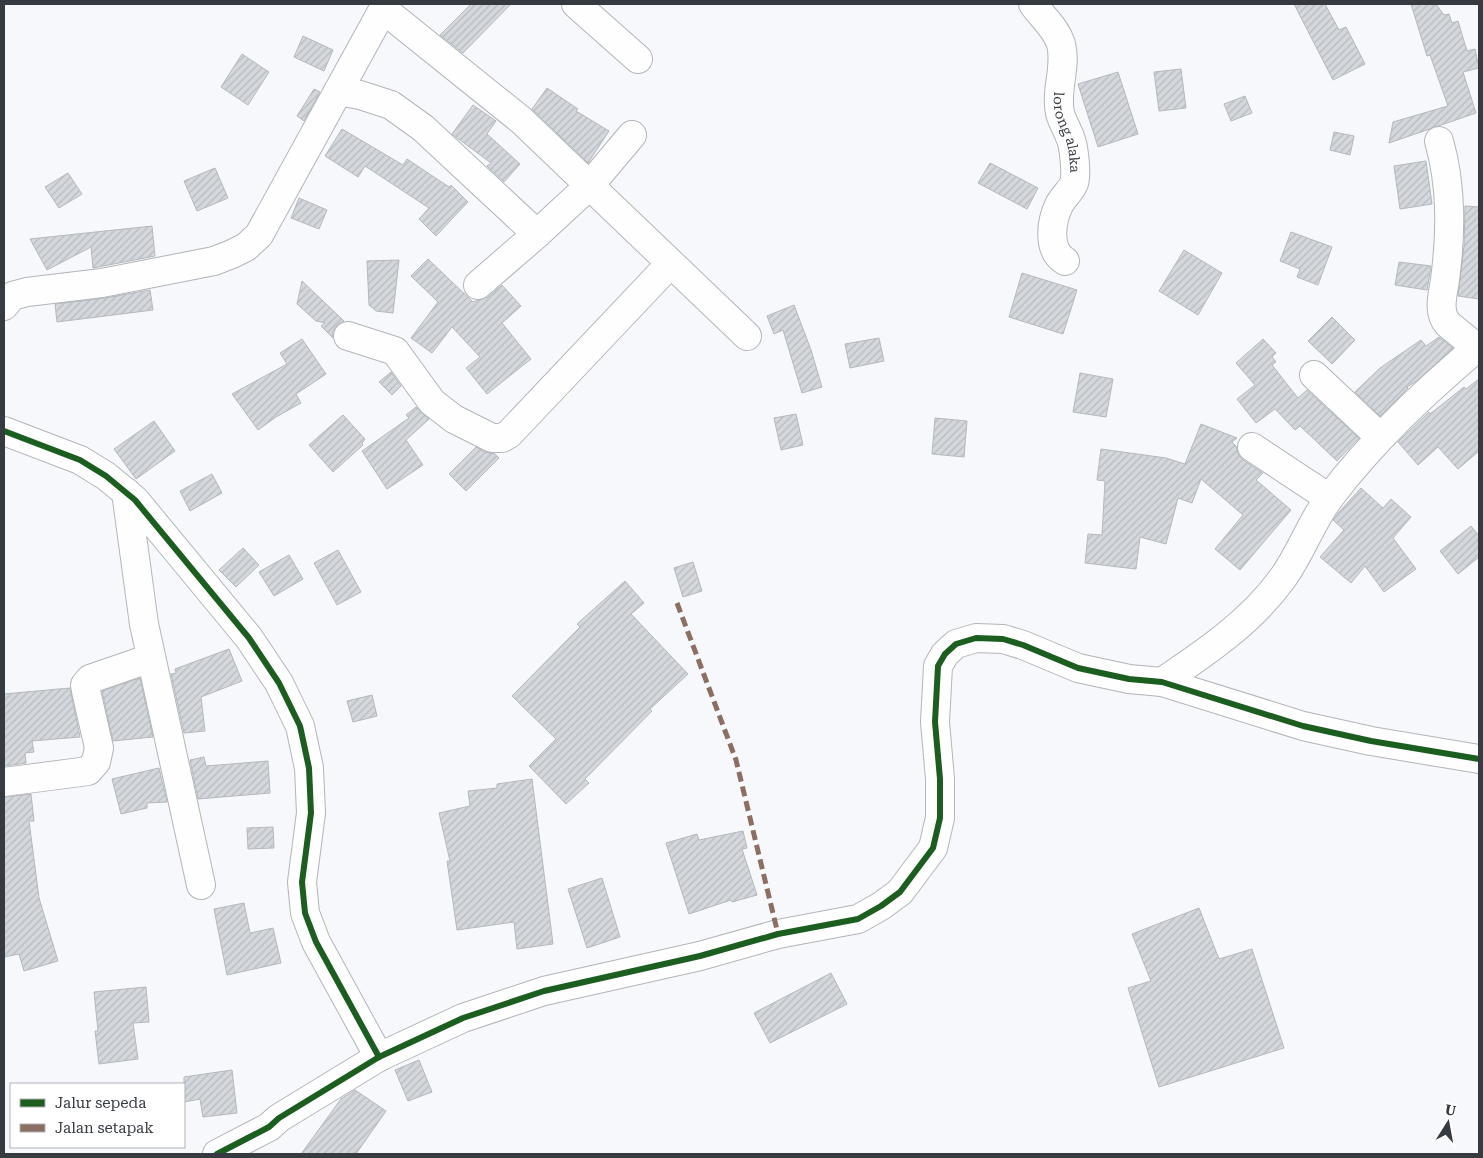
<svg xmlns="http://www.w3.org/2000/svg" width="1483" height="1158" viewBox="0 0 1483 1158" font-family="'Roboto Serif',serif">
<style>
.building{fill:url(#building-hatch);stroke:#b5b8bc}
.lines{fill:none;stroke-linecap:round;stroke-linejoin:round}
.minor-casing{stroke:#b2b5b9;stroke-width:30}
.minor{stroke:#fefefe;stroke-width:28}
.quiet{stroke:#8d6e63;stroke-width:5;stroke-dasharray:10 5;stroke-linecap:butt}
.cycleway-casing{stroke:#fff;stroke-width:9}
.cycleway{stroke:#1b5e20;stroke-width:6}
.labels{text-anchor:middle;stroke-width:4;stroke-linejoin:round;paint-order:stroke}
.street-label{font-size:14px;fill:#363b41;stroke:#fff}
</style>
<defs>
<pattern id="building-hatch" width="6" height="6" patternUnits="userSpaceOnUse" patternTransform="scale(1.25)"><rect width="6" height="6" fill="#d4d8dc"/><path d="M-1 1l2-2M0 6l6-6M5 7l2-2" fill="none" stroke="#b7babe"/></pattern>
</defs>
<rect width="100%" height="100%" fill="#f6f8fb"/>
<g class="building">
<polygon points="471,4 511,4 463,53 440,35"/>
<polygon points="1294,4 1325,4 1339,30 1346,27 1365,64 1333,80"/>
<polygon points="1411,4 1436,4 1444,15 1449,14 1452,23 1458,21 1467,51 1475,49 1479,68 1463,72 1476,113 1389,143 1393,122 1448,106 1430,55 1427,56"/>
<polygon points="303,36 333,50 324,71 294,57"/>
<polygon points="242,54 269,72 248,105 221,87"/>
<polygon points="1181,69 1186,108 1159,111 1154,72"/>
<polygon points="1118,72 1138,134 1098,147 1078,84"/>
<polygon points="547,88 578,109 576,111 609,131 588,163 532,109"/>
<polygon points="314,89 320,92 304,121 297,116"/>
<polygon points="1245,96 1252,113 1231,121 1224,104"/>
<polygon points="473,105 496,121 487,134 520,164 504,182 487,166 491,163 452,134"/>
<polygon points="342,129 403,165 407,159 449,187 451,185 468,202 436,236 419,219 429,208 365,166 358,177 325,156"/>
<polygon points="1334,132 1354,136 1350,155 1330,150"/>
<polygon points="1426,161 1432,204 1400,209 1394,166"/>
<polygon points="990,163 1038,188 1027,209 978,183"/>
<polygon points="215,168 228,198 197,211 184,181"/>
<polygon points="68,173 82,194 59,208 45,187"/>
<polygon points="299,198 327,210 319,229 291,218"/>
<polygon points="1465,206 1479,207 1479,299 1458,296 1464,246"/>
<polygon points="152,226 155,256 93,268 91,247 47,270 30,239"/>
<polygon points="1291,232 1332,247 1318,285 1297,277 1300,269 1280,261"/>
<polygon points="1184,250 1222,273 1198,315 1159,291"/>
<polygon points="428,259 473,302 488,297 502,285 521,306 502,323 531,359 487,394 466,368 480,357 452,327 432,353 411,338 438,302 411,276"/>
<polygon points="399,260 393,313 376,311 369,305 367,261"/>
<polygon points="1399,262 1431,266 1427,290 1395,285"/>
<polygon points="1022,273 1077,290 1063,334 1009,317"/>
<polygon points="302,281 344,321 337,325 333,331 333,338 321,326 325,323 316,321 297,304"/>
<polygon points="150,290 153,310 57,322 55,304 105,298"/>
<polygon points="794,305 811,350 822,387 802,393 783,330 774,334 767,316"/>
<polygon points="1332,317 1355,340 1332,364 1308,341"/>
<polygon points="1439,337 1453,348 1418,380 1407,387 1408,388 1380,416 1355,392 1380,368 1421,340 1426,346"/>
<polygon points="879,338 884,361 850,368 845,344"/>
<polygon points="302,339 326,374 296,394 301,403 276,417 258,430 232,394 287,364 280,353"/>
<polygon points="1263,339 1276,353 1272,357 1276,362 1272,365 1298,398 1307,390 1359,438 1337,461 1300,426 1295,430 1275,409 1256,423 1237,399 1255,385 1236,363"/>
<polygon points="391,372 401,386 392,395 379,382"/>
<polygon points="1080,373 1113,379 1106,417 1073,412"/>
<polygon points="1479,379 1479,451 1458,469 1438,447 1418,465 1398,442 1429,412 1430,414 1464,387 1466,389"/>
<polygon points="416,407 429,419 406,440 423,465 387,489 362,451 409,418 406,415"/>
<polygon points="796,414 803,445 781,450 774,418"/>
<polygon points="343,415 365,439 362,443 363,445 333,472 309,445"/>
<polygon points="935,418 967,421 964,457 932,454"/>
<polygon points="154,421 175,451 136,479 114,449"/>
<polygon points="1201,424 1237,438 1232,442 1236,446 1238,454 1243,460 1263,473 1256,480 1291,510 1240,570 1215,549 1243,515 1201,479 1192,503 1178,498 1166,544 1140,537 1136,569 1085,563 1088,534 1102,535 1105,481 1097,480 1101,449 1166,458 1185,464"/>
<polygon points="476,447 485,452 495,454 499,458 466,491 449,474"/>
<polygon points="212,474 222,493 190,511 180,491"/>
<polygon points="1361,488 1383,508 1391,499 1411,517 1393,538 1416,569 1384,592 1365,566 1351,583 1320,557 1344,530 1333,520 1340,511"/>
<polygon points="1471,526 1479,536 1479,557 1458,574 1440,551"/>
<polygon points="243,548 259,565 236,587 219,570"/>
<polygon points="338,550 361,592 337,605 314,563"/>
<polygon points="289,555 303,579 274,596 259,572"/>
<polygon points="693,562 702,591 683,597 674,568"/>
<polygon points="625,581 644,603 631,614 688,674 650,709 652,711 585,779 589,783 566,804 529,766 556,739 512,696 580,627 577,624"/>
<polygon points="229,649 242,681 201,697 205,731 184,733 171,674 176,673 175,669"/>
<polygon points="140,678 153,737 113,741 102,691"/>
<polygon points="70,688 80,737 32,741 34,752 25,753 26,763 4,766 4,694"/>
<polygon points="372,695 377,716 353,722 347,701"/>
<polygon points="204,757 206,766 268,761 270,793 198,799 190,760"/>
<polygon points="159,768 167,802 147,803 147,808 121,814 112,779"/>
<polygon points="532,779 553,944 517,949 514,922 457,930 447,861 450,861 439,813 470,806 468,791 497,788 497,784"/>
<polygon points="31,794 34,821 29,821 39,898 58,961 24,971 19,954 4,957 4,797"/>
<polygon points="273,827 274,848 248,849 247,828"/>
<polygon points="743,831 747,848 742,849 757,895 732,902 731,900 689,914 666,843 697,834 699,840"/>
<polygon points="602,878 620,937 587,948 568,889"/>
<polygon points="244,903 250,933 273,928 281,963 227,975 214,909"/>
<polygon points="1199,908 1219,959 1252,949 1284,1048 1159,1087 1128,988 1151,981 1132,934"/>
<polygon points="831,973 847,1004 770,1043 754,1013"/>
<polygon points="146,987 149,1022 133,1023 138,1059 99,1064 95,1031 98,1031 94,992"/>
<polygon points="419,1060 432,1092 408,1101 395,1070"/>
<polygon points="232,1070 237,1113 203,1117 200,1099 184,1102 184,1077"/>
<polygon points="355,1090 386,1111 356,1154 301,1154 341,1099"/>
</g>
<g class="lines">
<g class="minor-casing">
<g id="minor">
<polyline points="576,4 638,59"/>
<path id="s1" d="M1033,4C1042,17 1056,28 1061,44C1067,67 1055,89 1060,113C1062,121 1067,129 1070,137C1074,146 1077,174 1074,183C1071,191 1063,197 1059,205C1051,222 1047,250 1065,261"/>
<polyline points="383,9 521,120 747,336"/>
<polyline points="338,91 360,95 391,105 423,128 537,234 590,185 632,135"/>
<path d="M1439,141C1452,187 1451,233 1445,280C1443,294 1437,312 1448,324L1477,348"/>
<polyline points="478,285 537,234"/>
<polyline points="4,306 12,296 27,292 102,283 214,261 232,254 246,247 259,235 386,4"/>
<polyline points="348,336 395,351 432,402 454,419 492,438 502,438 509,434 670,264"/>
<polyline points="1314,375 1380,437"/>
<polyline points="4,431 80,460 106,476 135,500 249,638 279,683 300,726 309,768 311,813 302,882 305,913 316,942 379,1057"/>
<polyline points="1252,447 1329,498"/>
<polyline points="126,492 144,624 201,885"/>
<path d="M1162,682C1205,653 1251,622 1282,579C1301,553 1311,522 1330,497C1373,440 1425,392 1479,346"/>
<polyline points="4,782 88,771 96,762 99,748 86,691 85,685 90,679 151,658"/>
<polyline points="217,1154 269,1127 279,1118 379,1057 463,1018 544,991 700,956 778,934 858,919 881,906 900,892 933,848 940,818 940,779 935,722 938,666 945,654 956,644 976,638 1003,639 1023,645 1078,668 1129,679 1162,682 1303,726 1371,741 1479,759"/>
</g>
</g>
<use href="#minor" class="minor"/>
<polyline class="quiet" points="677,603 736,760 778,934"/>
<g class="cycleway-casing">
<g id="cycleway">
<polyline points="4,431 80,460 106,476 135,500 249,638 279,683 300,726 309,768 311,813 302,882 305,913 316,942 379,1057"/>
<polyline points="217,1154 269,1127 279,1118 379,1057 463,1018 544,991 700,956 778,934 858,919 881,906 900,892 933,848 940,818 940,779 935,722 938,666 945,654 956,644 976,638 1003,639 1023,645 1078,668 1129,679 1162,682 1303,726 1371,741 1479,759"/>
</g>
</g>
<use href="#cycleway" class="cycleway"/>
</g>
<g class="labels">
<g class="street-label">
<text dy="5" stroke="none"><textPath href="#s1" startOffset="139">lorong alaka</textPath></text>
</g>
</g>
<rect width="1483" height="1158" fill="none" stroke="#363b41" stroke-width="10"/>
<rect x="10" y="1083" width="175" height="65" fill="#ffffff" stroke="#afb1b3"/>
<rect x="20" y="1099" width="25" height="8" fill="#1b5e20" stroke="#afb1b3"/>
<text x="55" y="1108" font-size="15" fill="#363b41">Jalur sepeda</text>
<rect x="20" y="1124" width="25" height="8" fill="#8d6e63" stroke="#afb1b3"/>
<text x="55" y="1133" font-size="15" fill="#363b41">Jalan setapak</text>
<g transform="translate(1448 1123) rotate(11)" stroke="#ffffff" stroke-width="4" paint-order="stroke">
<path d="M0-4L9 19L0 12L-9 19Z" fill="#363b41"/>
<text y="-8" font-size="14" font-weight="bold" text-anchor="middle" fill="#363b41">U</text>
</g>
</svg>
